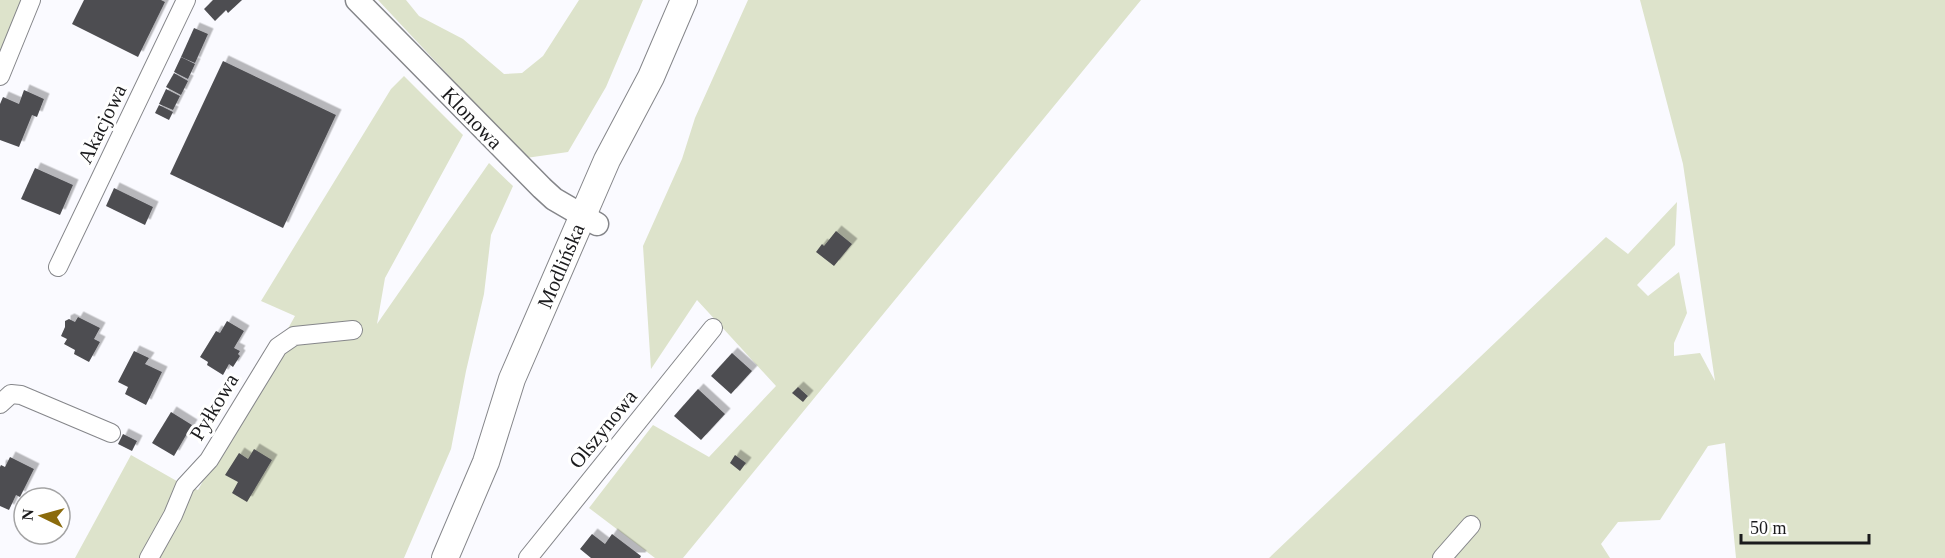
<svg xmlns="http://www.w3.org/2000/svg" width="1945" height="558" viewBox="0 0 1945 558" font-family="Georgia,serif">
<style>
.green{fill:#dde3cb}
.building{fill:#4d4d51;filter:url(#shadow)}
.lines{fill:none;stroke-linecap:round;stroke-linejoin:round}
.minor-casing{stroke:#85868a;stroke-width:20}
.tertiary-casing{stroke:#85868a;stroke-width:25}
.secondary-casing{stroke:#85868a;stroke-width:28}
.minor{stroke:#fff;stroke-width:18}
.tertiary{stroke:#fff;stroke-width:22}
.secondary{stroke:#fff;stroke-width:26}
.labels{text-anchor:middle;stroke-width:6;stroke-linejoin:round;paint-order:stroke}
.street-label{font-size:21px;fill:#1b1b1d;stroke:#fff}
</style>
<defs>
<filter id="shadow"><feDropShadow dx="5.5" dy="-5.5" stdDeviation="0" flood-color="#0004"/></filter>
</defs>
<rect width="100%" height="100%" fill="#fafaff"/>
<g class="green">
<polygon points="0,0 26,0 0,62"/>
<polygon points="378,0 406,0 419,16 463,39 504,74 522,73 543,56 579,0 643,0 606,87 568,152 526,158"/>
<polygon points="748,0 1141,0 683,558 655,558 589,508 653,425 709,457 776,386 697,300 651,369 643,246 682,159 695,118"/>
<polygon points="1640,0 1945,0 1945,558 1736,558 1725,443 1708,446 1660,520 1618,522 1601,544 1610,558 1269,558 1606,237 1628,254 1677,202 1675,245 1637,285 1648,296 1679,272 1687,313 1674,343 1674,356 1700,353 1715,381 1683,164"/>
<polygon points="404,76 463,135 385,278 377,324 489,163 513,186 491,235 484,294 466,371 451,449 404,558 75,558 131,455 182,484 198,490 295,316 261,301 391,89"/>
</g>
<g class="building">
<polygon points="84,0 161,0 165,2 138,57 72,24"/>
<polygon points="213,0 242,0 228,13 226,10 215,21 204,9"/>
<polygon points="194,28 208,34 195,63 181,57"/>
<polygon points="181,57 195,64 188,79 174,72"/>
<polygon points="223,61 336,115 283,228 170,174"/>
<polygon points="174,73 188,81 181,95 166,87"/>
<polygon points="166,89 180,96 173,110 159,104"/>
<polygon points="24,90 44,99 37,117 32,115 19,147 0,140 0,104 3,97 19,104"/>
<polygon points="159,105 173,112 169,120 155,113"/>
<polygon points="35,168 73,185 60,215 21,199"/>
<polygon points="114,188 153,207 145,225 106,206"/>
<polygon points="836,231 852,244 834,266 816,252 822,244 824,246"/>
<polygon points="78,317 100,328 94,339 100,342 89,362 74,354 75,350 64,344 67,339 61,336 65,327 65,321 69,319 75,322"/>
<polygon points="227,321 244,331 234,348 240,351 238,354 240,356 233,367 229,364 223,375 207,365 208,362 200,357 216,331 220,333"/>
<polygon points="134,351 149,358 145,364 162,372 146,405 125,394 128,387 118,382"/>
<polygon points="732,353 752,371 731,394 711,376"/>
<polygon points="798,387 808,396 803,402 792,393"/>
<polygon points="698,389 725,414 701,440 674,416"/>
<polygon points="171,412 192,425 174,456 152,443"/>
<polygon points="123,434 137,441 132,451 118,444"/>
<polygon points="254,449 272,460 247,502 232,493 238,482 225,475 239,453 248,459"/>
<polygon points="735,455 746,463 740,471 730,463"/>
<polygon points="10,457 34,469 20,497 16,495 9,510 0,506 0,467 1,465 5,467"/>
<polygon points="592,534 605,544 612,534 641,556 640,558 591,558 580,549"/>
</g>
<g class="lines">
<g class="minor-casing">
<g id="minor">
<polyline points="0,76 31,0"/>
<polyline points="58,267 186,0"/>
<polyline points="0,404 11,394 21,395 111,433"/>
<polyline points="149,558 173,515 185,486 209,460 278,347 294,336 353,330"/>
<polyline points="528,558 713,328"/>
<polyline points="1442,558 1471,525"/>
</g>
</g>
<g class="tertiary-casing">
<polyline id="tertiary" points="357,0 542,188 554,199 597,224"/>
</g>
<g class="secondary-casing">
<polyline id="secondary" points="445,558 486,462 512,379 607,160 651,77 684,0"/>
</g>
<use href="#minor" class="minor"/>
<use href="#tertiary" class="tertiary"/>
<use href="#secondary" class="secondary"/>
</g>
<g class="labels">
<g class="street-label">
<text transform="translate(472 118) rotate(46)" y="7">Klonowa</text>
<text transform="translate(102 124) rotate(-64)" y="7">Akacjowa</text>
<text transform="translate(561 266) rotate(-67)" y="7">Modlińska</text>
<text transform="translate(214 407) rotate(-59)" y="7">Pyłkowa</text>
<text transform="translate(603 429) rotate(-51)" y="7">Olszynowa</text>
</g>
</g>
<g transform="translate(42 516) rotate(275)"><circle r="28" fill="#ffffff" stroke="#a4a4a5" stroke-width="1.5"/>
<path d="M0-4.5L10 22L0 15L-10 22Z" fill="#8b6b0c"/>
<text y="-9" font-size="16" font-weight="bold" text-anchor="middle" fill="#1b1b1d">N</text>
</g>
<path d="M1741 534v9h128v-9" fill="none" stroke="#1b1b1d" stroke-width="3"/>
<text x="1750" y="534" font-size="18" fill="#1b1b1d" stroke="#ffffff" stroke-width="4.5" paint-order="stroke">50 m</text>
</svg>
